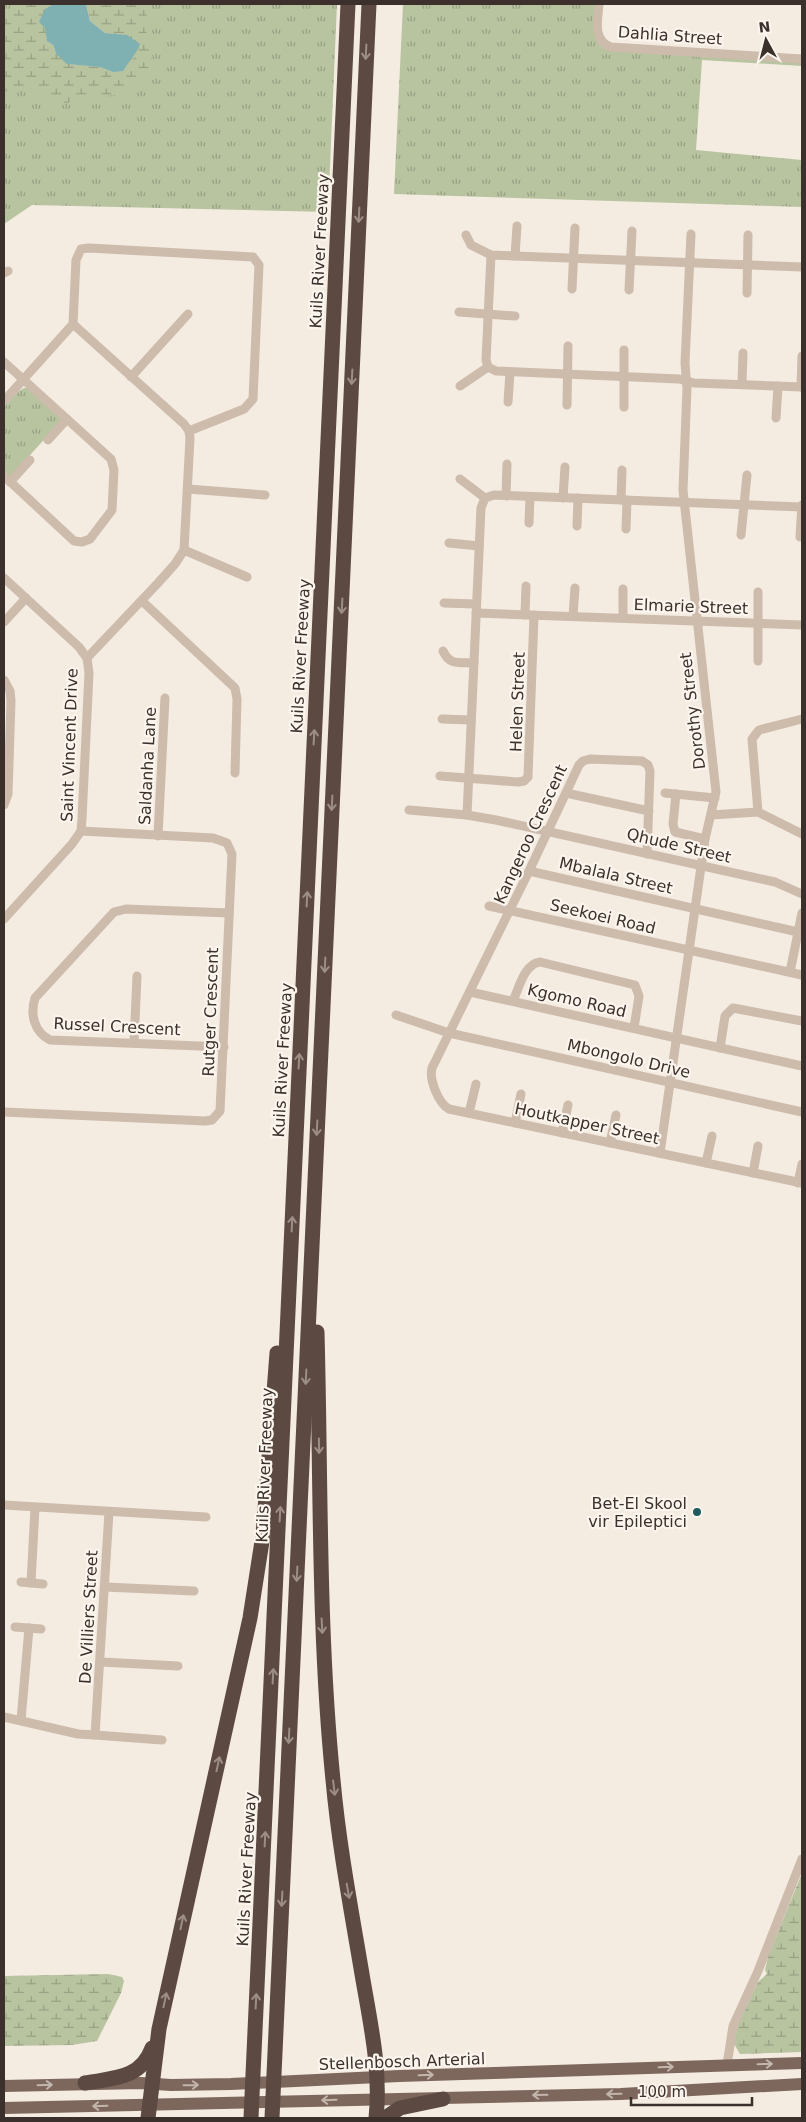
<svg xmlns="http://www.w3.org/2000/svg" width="806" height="2122" viewBox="0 0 806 2122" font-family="'DejaVu Sans',sans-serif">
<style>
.grass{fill:url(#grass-tufts)}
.wetland{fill:url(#wetland-marsh)}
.water{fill:#7fb0b2}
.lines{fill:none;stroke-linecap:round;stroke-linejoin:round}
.street{stroke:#cdbbac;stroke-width:9}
.primary{stroke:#7d675c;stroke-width:12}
.highway{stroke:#5c4a42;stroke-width:15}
.oneway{stroke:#9c8e87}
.oneway2{stroke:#c2b5ac}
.poi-dot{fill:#1f5a5e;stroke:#fbf5ee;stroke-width:2}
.labels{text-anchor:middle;stroke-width:4.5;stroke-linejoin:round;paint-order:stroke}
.street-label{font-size:16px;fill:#3b302b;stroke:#fbf5ee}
.poi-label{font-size:16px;fill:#3b302b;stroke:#fbf5ee;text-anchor:end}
</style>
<defs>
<pattern id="grass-tufts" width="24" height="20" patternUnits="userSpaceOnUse" patternTransform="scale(1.25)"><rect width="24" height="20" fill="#b8c4a0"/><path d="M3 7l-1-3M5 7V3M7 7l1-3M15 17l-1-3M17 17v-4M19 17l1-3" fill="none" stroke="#97a083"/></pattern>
<pattern id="wetland-marsh" width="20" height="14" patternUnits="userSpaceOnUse" patternTransform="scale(1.25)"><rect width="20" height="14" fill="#b8c4a0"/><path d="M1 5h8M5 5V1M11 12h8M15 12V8" fill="none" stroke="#97a083"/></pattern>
</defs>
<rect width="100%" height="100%" fill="#f4ebe1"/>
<g class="grass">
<path d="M4,4H56H54C40,39 43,37 68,64L100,67L113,72L127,35L105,33L86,4H337L328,212L32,205L4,224Z"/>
<polygon points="403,4 595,4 598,42 802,61 802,66 702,60 696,150 802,160 802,207 394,194"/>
<polygon points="24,388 27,388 62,420 10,477 4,471 4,407 19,391"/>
</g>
<g class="wetland">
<path d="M20,4H56H54L45,28L47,41L53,45L57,55L68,64L100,67L113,72L123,71L136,55L127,35L105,33L90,21L86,4H149C144,23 145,38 153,57L147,66L154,72L132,83L119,95L83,97L67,103L58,102L35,88L4,92V12Z"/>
<polygon points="802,1873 802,2052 740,2054 734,2044 738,2024 758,1982 767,1974 765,1970 768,1957"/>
<polygon points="108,1974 122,1977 124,1981 121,1993 97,2041 72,2045 4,2046 4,1976"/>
</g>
<path class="water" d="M54,4H86L90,21L105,33L127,35L140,44C136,55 129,61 123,71L113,72L100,67L67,64L57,55L53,45L47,41L45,28L39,22L45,9Z"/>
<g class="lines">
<g class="street">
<path d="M599,4C598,19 592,41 611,47L802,59"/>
<polyline points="466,235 471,245 491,255 802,267"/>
<polyline points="515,256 517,226"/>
<polyline points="4,273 8,271"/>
<polyline points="572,289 575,228"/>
<polyline points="629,290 632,231"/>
<polyline points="747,293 748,235"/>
<polyline points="459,312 515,316"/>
<polyline points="73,324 184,424 189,431 190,438 184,550 175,564 158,583 87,658"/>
<polyline points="624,350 624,407"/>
<polyline points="4,362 111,459 114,470 112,510 90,539 82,542 74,541 4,476"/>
<polyline points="488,367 486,360 491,255"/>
<polyline points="131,377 188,314"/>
<polyline points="742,384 743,353"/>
<polyline points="460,386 488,367 496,371 679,379 694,383 802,387"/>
<polyline points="801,387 802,356"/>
<polyline points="4,401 73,324 76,260 81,249 89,248 253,257 259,265 253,399 244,409 189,431"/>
<polyline points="508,402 510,372"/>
<polyline points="567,405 568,346"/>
<polyline points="776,418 778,386"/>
<polyline points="48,440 67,419"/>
<polyline points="460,479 485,498 494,495 802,507"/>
<polyline points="10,482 30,460"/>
<polyline points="188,489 265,495"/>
<polyline points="506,496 507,464"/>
<polyline points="563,498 565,467"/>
<polyline points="621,500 622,470"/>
<polyline points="529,523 530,497"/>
<polyline points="577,526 578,498"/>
<polyline points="626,529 627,500"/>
<polyline points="741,535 747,475"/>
<polyline points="800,537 802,505"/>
<polyline points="449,543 479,546"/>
<polyline points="184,550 247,577"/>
<polyline points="4,578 79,647 87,658 89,673 82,819 81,831 72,844 4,919"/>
<polyline points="142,601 235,688 237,699 235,773"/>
<polyline points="444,603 476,604"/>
<polyline points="476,613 802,625"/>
<polyline points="525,615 526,586"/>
<polyline points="573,616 575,588"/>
<polyline points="623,618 623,589"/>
<polyline points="4,622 26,598"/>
<path d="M443,651C450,666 459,662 474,663"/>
<polyline points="758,661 758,592"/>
<polyline points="4,680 10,691 11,701 8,794 4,805"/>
<polyline points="442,719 471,720"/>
<polyline points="802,719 759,730 752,739 758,812 802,834"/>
<polyline points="440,776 518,782 524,781 528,777 534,615"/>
<polyline points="566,793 649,811"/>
<polyline points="665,793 715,798"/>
<polyline points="676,794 673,824 675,832 705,839"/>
<polyline points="409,810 467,815 496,820 775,882 802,894"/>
<polyline points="467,815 481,508 485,498"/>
<polyline points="711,815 758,812"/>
<polyline points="158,836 165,698"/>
<path d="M647,854L650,771L648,765L642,761L590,759L583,761L579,765L529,871L432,1068C429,1079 438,1103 449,1109L802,1183"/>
<polyline points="529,871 798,932"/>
<polyline points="489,906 802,975"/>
<polyline points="790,972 802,913"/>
<polyline points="470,992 802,1066"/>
<path d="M513,1001C519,988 524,964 540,962L635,985L639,996L634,1028"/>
<polyline points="396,1015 449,1033 802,1112"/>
<polyline points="134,1043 137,976"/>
<path d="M224,1047L50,1040C34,1032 30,1014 35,998L114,912L126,909L229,913"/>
<polyline points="720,1048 725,1016 733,1008 802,1021"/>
<polyline points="4,1112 205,1121 212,1120 220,1111 232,854 227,843 213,838 81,831"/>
<polyline points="469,1113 476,1084"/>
<polyline points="515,1123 521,1094"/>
<polyline points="562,1133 568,1105"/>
<polyline points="610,1143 616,1115"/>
<polyline points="660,1153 705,839 716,792 683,490 687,388 685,363 691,234"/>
<polyline points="706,1163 712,1136"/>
<polyline points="753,1173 758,1146"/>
<polyline points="798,1183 802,1164"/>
<polyline points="4,1505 206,1517"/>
<polyline points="21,1582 43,1584"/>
<polyline points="31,1583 35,1508"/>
<polyline points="105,1587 194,1591"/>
<polyline points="15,1627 41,1629"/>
<polyline points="101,1662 178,1666"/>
<polyline points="4,1717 78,1734 95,1735 109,1512"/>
<polyline points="21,1720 29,1628"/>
<polyline points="95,1735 162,1740"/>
<polyline points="727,2065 733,2026 758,1971 802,1859"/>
</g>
<g class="primary">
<polyline points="4,2086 141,2083 171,2085 231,2084 399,2076 802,2063"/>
<polyline points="4,2108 621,2094 802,2084"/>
</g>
<g class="highway">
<path d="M317,1332C321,1481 318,1631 333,1780C339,1847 352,1914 363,1980C371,2026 381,2072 376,2118"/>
<path d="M85,2083C113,2078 141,2079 152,2048"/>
<polyline points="148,2118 159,2029 250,1618 263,1535 277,1353"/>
<polyline points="251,2118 348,4"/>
<polyline points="272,2118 369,4"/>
<polyline points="385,2118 400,2108 443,2099"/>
</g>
</g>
<defs><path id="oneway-shaft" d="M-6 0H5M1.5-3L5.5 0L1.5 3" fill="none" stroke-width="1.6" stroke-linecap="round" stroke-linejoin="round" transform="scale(1.25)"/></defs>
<g class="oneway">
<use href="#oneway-shaft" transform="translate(366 52) rotate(93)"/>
<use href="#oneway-shaft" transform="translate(359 215) rotate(93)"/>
<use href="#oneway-shaft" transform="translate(352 377) rotate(93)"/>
<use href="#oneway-shaft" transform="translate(342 606) rotate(93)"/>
<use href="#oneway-shaft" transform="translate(314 737) rotate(-87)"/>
<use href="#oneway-shaft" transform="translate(332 803) rotate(93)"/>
<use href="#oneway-shaft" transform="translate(307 899) rotate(-87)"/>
<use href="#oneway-shaft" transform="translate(325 965) rotate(93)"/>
<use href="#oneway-shaft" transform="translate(299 1061) rotate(-87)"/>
<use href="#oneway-shaft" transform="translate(317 1128) rotate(93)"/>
<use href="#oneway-shaft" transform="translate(292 1224) rotate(-87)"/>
<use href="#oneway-shaft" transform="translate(306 1377) rotate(93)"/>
<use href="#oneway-shaft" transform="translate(319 1446) rotate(89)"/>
<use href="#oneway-shaft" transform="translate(280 1514) rotate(-87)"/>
<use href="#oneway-shaft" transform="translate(297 1574) rotate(93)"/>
<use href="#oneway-shaft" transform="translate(322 1626) rotate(87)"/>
<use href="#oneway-shaft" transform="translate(273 1676) rotate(-87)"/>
<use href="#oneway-shaft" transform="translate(289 1736) rotate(93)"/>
<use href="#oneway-shaft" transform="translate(218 1764) rotate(-78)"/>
<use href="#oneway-shaft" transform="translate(334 1788) rotate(83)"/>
<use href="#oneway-shaft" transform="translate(265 1839) rotate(-87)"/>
<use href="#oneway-shaft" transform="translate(348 1891) rotate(80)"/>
<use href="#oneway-shaft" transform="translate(282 1899) rotate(93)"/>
<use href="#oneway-shaft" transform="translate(182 1922) rotate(-78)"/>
<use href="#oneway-shaft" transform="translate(165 2000) rotate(-78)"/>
<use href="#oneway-shaft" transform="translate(256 2001) rotate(-87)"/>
</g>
<g class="oneway2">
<use href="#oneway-shaft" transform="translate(765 2064) rotate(-1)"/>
<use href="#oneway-shaft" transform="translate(666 2067) rotate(-2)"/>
<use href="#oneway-shaft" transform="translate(426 2075) rotate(-2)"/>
<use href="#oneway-shaft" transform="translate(45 2085) rotate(-2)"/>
<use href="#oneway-shaft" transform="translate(191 2085) rotate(-1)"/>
<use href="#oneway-shaft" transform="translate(614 2094) rotate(179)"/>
<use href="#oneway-shaft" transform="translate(540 2095) rotate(179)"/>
<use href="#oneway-shaft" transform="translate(329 2100) rotate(178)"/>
<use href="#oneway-shaft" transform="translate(100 2106) rotate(178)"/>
</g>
<circle class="poi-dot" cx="697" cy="1512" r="5"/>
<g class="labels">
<g class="street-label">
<text transform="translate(670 35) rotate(4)" y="6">Dahlia Street</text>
<text transform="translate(319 251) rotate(-87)" y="6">Kuils River Freeway</text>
<text transform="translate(691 606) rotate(2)" y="6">Elmarie Street</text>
<text transform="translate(300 656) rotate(-87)" y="6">Kuils River Freeway</text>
<text transform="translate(517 702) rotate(-88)" y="6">Helen Street</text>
<text transform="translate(692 711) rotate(-97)" y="6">Dorothy Street</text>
<text transform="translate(69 745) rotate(-88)" y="6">Saint Vincent Drive</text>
<text transform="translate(147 766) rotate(-87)" y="6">Saldanha Lane</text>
<text transform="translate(530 834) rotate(-65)" y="6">Kangeroo Crescent</text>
<text transform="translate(679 845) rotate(13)" y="6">Qhude Street</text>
<text transform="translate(616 875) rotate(13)" y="6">Mbalala Street</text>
<text transform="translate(603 916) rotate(13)" y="6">Seekoei Road</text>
<text transform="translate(577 1000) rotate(13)" y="6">Kgomo Road</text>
<text transform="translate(210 1012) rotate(-88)" y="6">Rutger Crescent</text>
<text transform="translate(117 1026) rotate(3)" y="6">Russel Crescent</text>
<text transform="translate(629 1058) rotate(13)" y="6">Mbongolo Drive</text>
<text transform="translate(282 1060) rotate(-87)" y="6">Kuils River Freeway</text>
<text transform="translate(587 1123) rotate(12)" y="6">Houtkapper Street</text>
<text transform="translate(264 1465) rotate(-88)" y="6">Kuils River Freeway</text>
<text transform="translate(88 1617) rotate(-87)" y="6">De Villiers Street</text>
<text transform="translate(246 1869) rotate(-87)" y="6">Kuils River Freeway</text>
<text transform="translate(402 2061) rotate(-2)" y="6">Stellenbosch Arterial</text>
</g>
<g class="poi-label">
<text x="687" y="1509">Bet-El Skool<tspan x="687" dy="18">vir Epileptici</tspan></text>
</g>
</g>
<rect width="806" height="2122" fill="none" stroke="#3b302b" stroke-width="10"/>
<g transform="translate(766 40) rotate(353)" stroke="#fbf5ee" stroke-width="4" paint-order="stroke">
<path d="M0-4L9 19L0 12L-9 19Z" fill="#3b302b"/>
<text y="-8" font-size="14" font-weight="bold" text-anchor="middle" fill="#3b302b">N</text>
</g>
<path d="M631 2097v8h121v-8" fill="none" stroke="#3b302b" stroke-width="2.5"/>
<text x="638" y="2097" font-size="15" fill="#3b302b" stroke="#fbf5ee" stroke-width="4" paint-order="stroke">100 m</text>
</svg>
